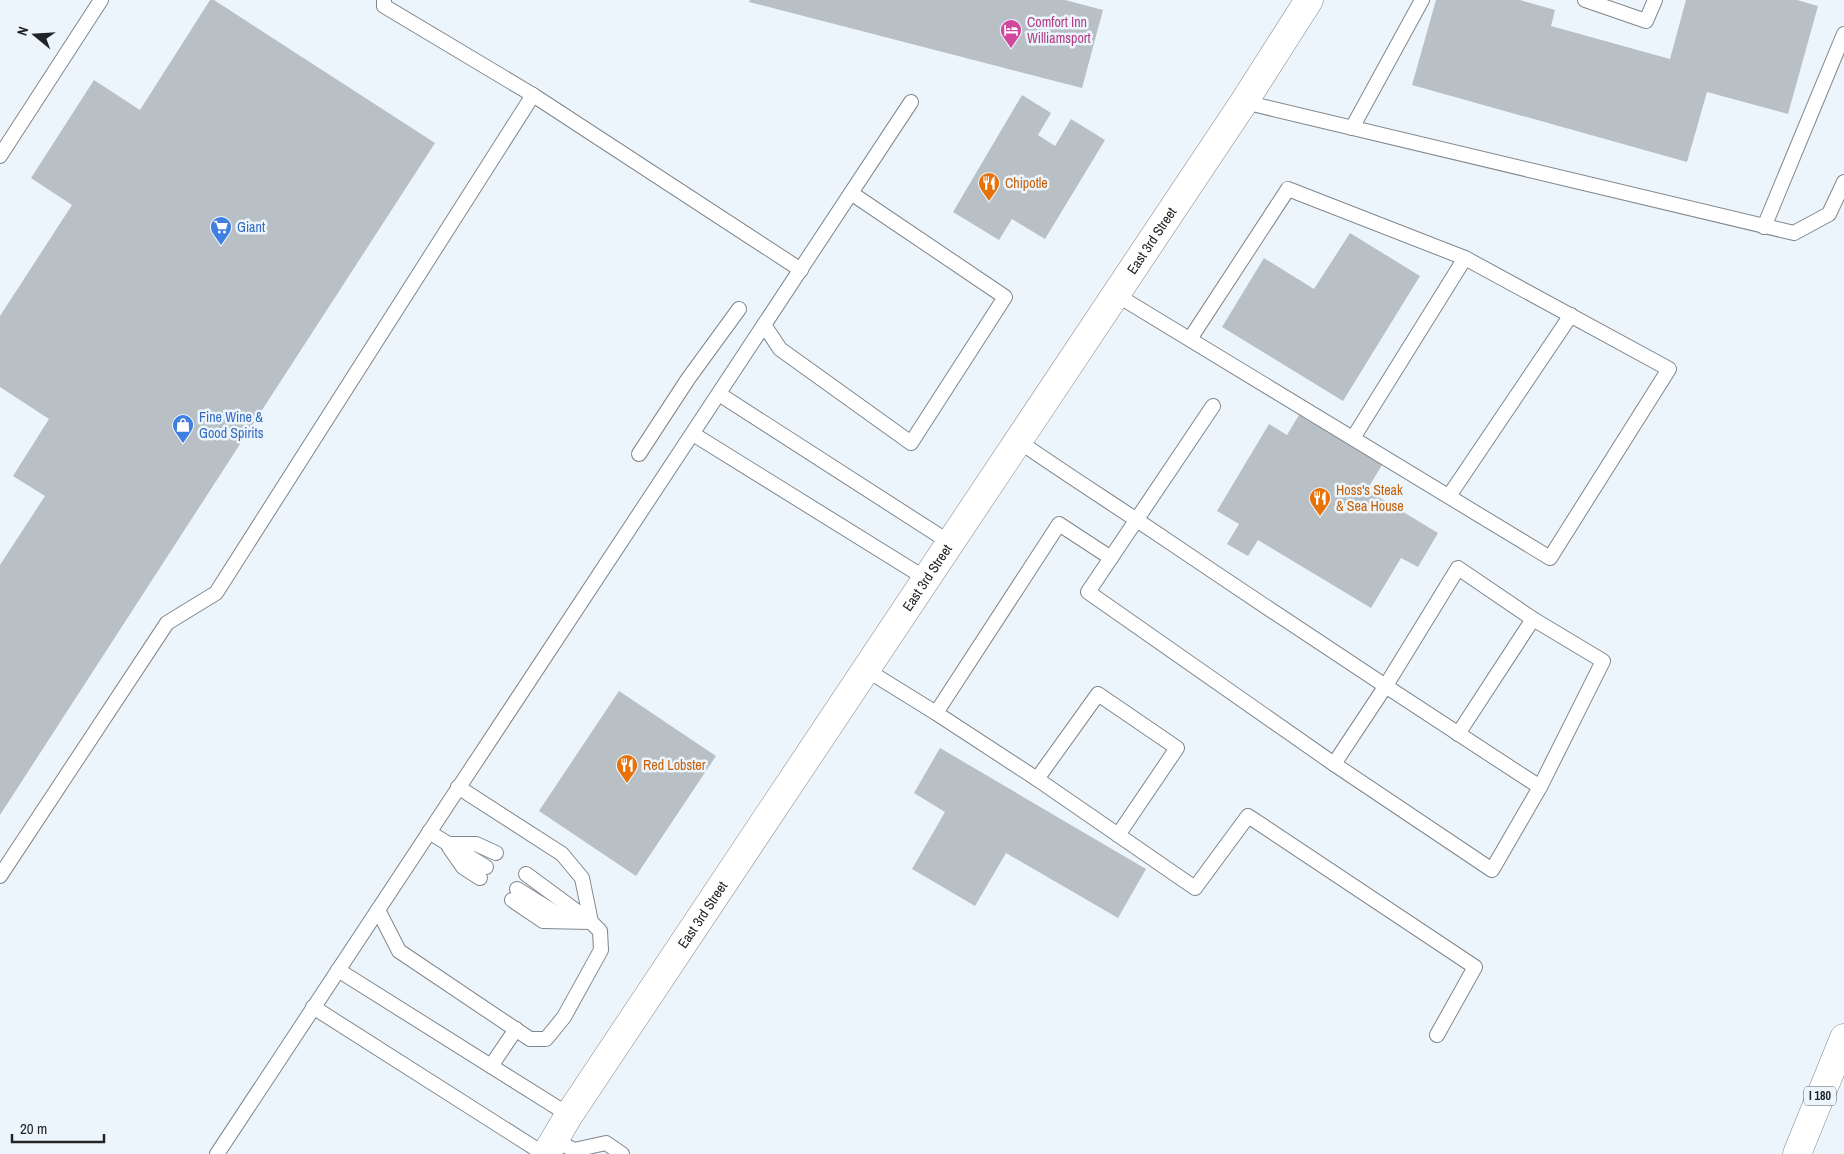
<svg xmlns="http://www.w3.org/2000/svg" width="1844" height="1154" viewBox="0 0 1844 1154" font-family="'Archivo Narrow',sans-serif">
<style>
.building{fill:#b8c0c6}
.lines{fill:none;stroke-linecap:round;stroke-linejoin:round}
.service-casing{stroke:#80878d;stroke-width:16}
.primary-casing{stroke:#80878d;stroke-width:29}
.motorway-casing{stroke:#80878d;stroke-width:29}
.service{stroke:#fff;stroke-width:14}
.primary{stroke:#fff;stroke-width:28}
.motorway{stroke:#fff;stroke-width:28}
.labels{text-anchor:middle;stroke-width:5;stroke-linejoin:round;paint-order:stroke}
.shield{fill:#ecf5fc;stroke:#5e6366;stroke-width:1}
.shield-label{font-size:12px;font-weight:bold;fill:#212426}
.hotel-label{font-size:14px;fill:#b23c85;stroke:#ecf5fc;text-anchor:start}
.food-label{font-size:14px;fill:#c56008;stroke:#ecf5fc;text-anchor:start}
.shop-label{font-size:14px;fill:#366cbe;stroke:#ecf5fc;text-anchor:start}
.street-label{font-size:14px;fill:#212426;stroke:#ecf5fc}
</style>
<rect width="100%" height="100%" fill="#ecf5fc"/>
<g class="building">
<polygon points="210,0 214,0 435,143 0,815 0,565 45,496 13,476 49,419 0,387 0,316 72,205 31,178 94,80 140,110"/>
<polygon points="750,0 1065,0 1103,10 1082,88 749,2"/>
<polygon points="1436,0 1520,0 1555,10 1551,26 1670,59 1686,0 1797,0 1818,6 1788,114 1707,92 1687,162 1412,85"/>
<polygon points="1022,95 1051,113 1038,135 1055,146 1071,119 1105,140 1045,239 1012,219 999,240 953,212"/>
<polygon points="1350,233 1420,276 1343,401 1222,327 1264,258 1314,289"/>
<polygon points="1299,415 1382,465 1367,490 1438,533 1418,567 1401,558 1371,608 1258,540 1248,556 1227,544 1239,524 1217,511 1269,424 1287,435"/>
<polygon points="619,691 716,756 636,876 539,811"/>
<polygon points="940,748 1146,869 1118,918 1006,853 975,906 912,869 945,812 914,793"/>
</g>
<g class="lines">
<g class="service-casing">
<g id="service">
<polyline points="384,0 384,6 533,95 801,270"/>
<polyline points="1585,0 1646,21 1655,0"/>
<polyline points="1244,102 1794,233 1829,214 1844,182"/>
<polyline points="1352,128 1422,0"/>
<polyline points="0,156 101,0"/>
<polyline points="1764,227 1844,34"/>
<polyline points="1115,294 1550,558 1669,369 1465,258 1353,438"/>
<polyline points="764,325 780,349 911,443 1005,297 851,193"/>
<polyline points="1190,339 1288,189 1465,258"/>
<polyline points="719,394 949,542"/>
<polyline points="693,434 925,578"/>
<path d="M1017,440C1067,475 1118,507 1168,541C1291,624 1415,706 1540,787L1492,870L1334,764L1088,592L1213,406"/>
<polyline points="639,454 688,379 739,309"/>
<polyline points="1449,496 1571,315"/>
<polyline points="1111,558 1059,524 936,713 1037,779 1195,888 1248,816 1475,967 1437,1035"/>
<polyline points="865,669 936,713"/>
<polyline points="1458,734 1533,619"/>
<polyline points="1334,764 1385,687 1458,568 1533,619 1603,661 1540,787"/>
<polyline points="1037,779 1098,694 1177,748 1118,835"/>
<polyline points="429,832 486,867"/>
<polyline points="448,844 476,844 496,853"/>
<polyline points="449,847 463,867 480,878"/>
<polyline points="526,874 591,922"/>
<polyline points="0,876 167,623 216,593 533,95"/>
<polyline points="517,889 554,912 568,916"/>
<polyline points="512,900 543,921 591,922"/>
<polyline points="378,910 399,951 530,1039 546,1039 564,1017 601,950 600,931 591,922 582,878 562,854 458,787"/>
<polyline points="338,970 569,1115"/>
<polyline points="313,1007 544,1154"/>
<polyline points="491,1066 516,1029"/>
<polyline points="554,1140 574,1150 606,1143 622,1154"/>
<polyline points="217,1154 911,102"/>
</g>
</g>
<g class="primary-casing">
<g id="primary">
<path id="s1" d="M546,1154L569,1115L1244,102L1309,0"/>
</g>
</g>
<g class="motorway-casing">
<polyline id="motorway" points="1797,1154 1844,1038"/>
</g>
<use href="#service" class="service"/>
<use href="#primary" class="primary"/>
<use href="#motorway" class="motorway"/>
</g>
<defs>
<g id="hotel-pin" transform="scale(1.125)"><path d="M0 17L-7.5 6A9.5 9.5 0 1 1 7.5 6Z" fill="#d1479c" stroke="#ecf5fc"/><path d="M-6-4.5h1.5V1H6V5H4.5V3h-9V5H-6ZM-4 0a1.8 1.8 0 1 1 3.6 0ZM.5 0V-2.5h3Q6-2.5 6 0Z" fill="#fff"/></g>
<g id="restaurant-pin" transform="scale(1.125)"><path d="M0 17L-7.5 6A9.5 9.5 0 1 1 7.5 6Z" fill="#e8710a" stroke="#ecf5fc"/><path d="M-5-6h1v4h1v-4h1v4h1v-4h1v5L-1.5 .5V6h-2V.5L-5-1ZM5-6V6H3V1.5H1.5Q1.5-4 5-6Z" fill="#fff"/></g>
<g id="supermarket-pin" transform="scale(1.125)"><path d="M0 17L-7.5 6A9.5 9.5 0 1 1 7.5 6Z" fill="#3f7fe0" stroke="#ecf5fc"/><path d="M-6-5.5h2.5l.6 2H6L4.5 2H-2.5L-4.4-4H-6ZM-1.5 3.2a1.3 1.3 0 1 0 .1 0ZM3 3.2a1.3 1.3 0 1 0 .1 0Z" fill="#fff"/></g>
<g id="shop-pin" transform="scale(1.125)"><path d="M0 17L-7.5 6A9.5 9.5 0 1 1 7.5 6Z" fill="#3f7fe0" stroke="#ecf5fc"/><path d="M-5-2.5h2.3a2.7 3.5 0 0 1 5.4 0H5L5.5 6h-11ZM-1.5-2.5h3a1.5 2.3 0 0 0-3 0Z" fill="#fff"/></g>
</defs>
<g fill-rule="evenodd">
<use href="#hotel-pin" x="1011" y="30"/>
<use href="#restaurant-pin" x="989" y="183"/>
<use href="#supermarket-pin" x="221" y="227"/>
<use href="#shop-pin" x="183" y="425"/>
<use href="#restaurant-pin" x="1320" y="498"/>
<use href="#restaurant-pin" x="627" y="765"/>
</g>
<g class="labels">
<rect class="shield" x="1804" y="1086.5" width="32" height="19" rx="4"/>
<g class="shield-label">
<text x="1820" y="1100">I 180</text>
</g>
<g class="hotel-label">
<text x="1027" y="27">Comfort Inn<tspan x="1027" dy="16">Williamsport</tspan></text>
</g>
<g class="food-label">
<text x="1005" y="188">Chipotle</text>
<text x="1336" y="495">Hoss's Steak<tspan x="1336" dy="16">&amp; Sea House</tspan></text>
<text x="643" y="770">Red Lobster</text>
</g>
<g class="shop-label">
<text x="237" y="232">Giant</text>
<text x="199" y="422">Fine Wine &amp;<tspan x="199" dy="16">Good Spirits</tspan></text>
</g>
<g class="street-label">
<text dy="5" stroke="none"><textPath href="#s1" startOffset="1096">East 3rd Street</textPath></text>
<text dy="5" stroke="none"><textPath href="#s1" startOffset="691">East 3rd Street</textPath></text>
<text dy="5" stroke="none"><textPath href="#s1" startOffset="286">East 3rd Street</textPath></text>
</g>
</g>
<g transform="translate(35 35) rotate(288)" stroke="#ecf5fc" stroke-width="4" paint-order="stroke">
<path d="M0-4L9 19L0 12L-9 19Z" fill="#212426"/>
<text y="-8" font-size="14" font-weight="bold" text-anchor="middle" fill="#212426">N</text>
</g>
<path d="M12 1134v8h92v-8" fill="none" stroke="#212426" stroke-width="2.5"/>
<text x="20" y="1134" font-size="15" fill="#212426" stroke="#ecf5fc" stroke-width="4" paint-order="stroke">20 m</text>
</svg>
